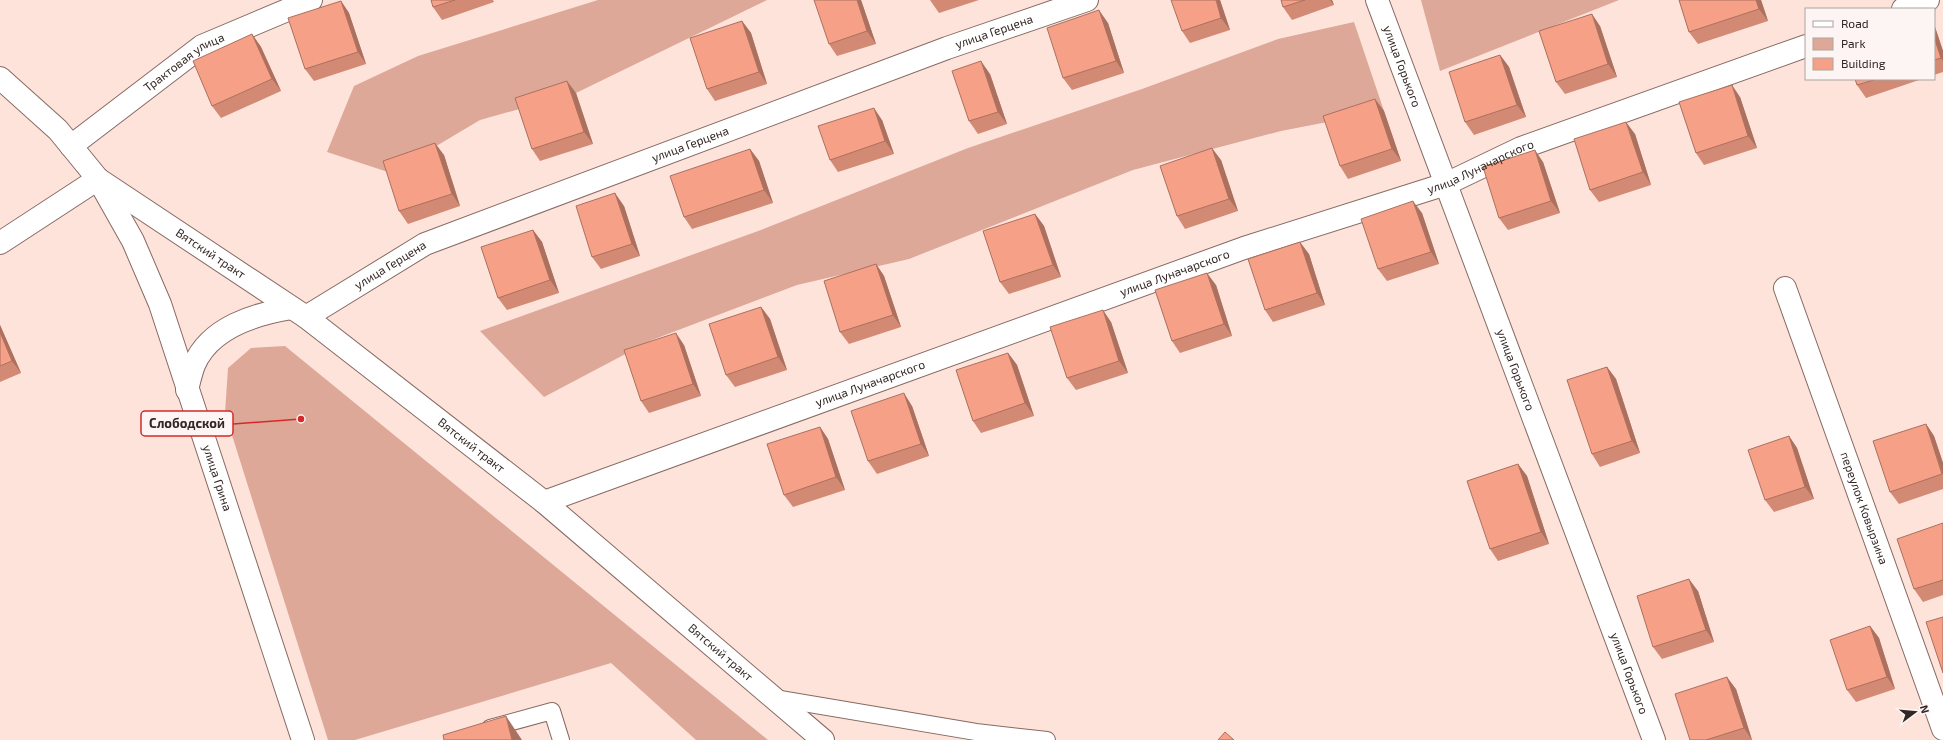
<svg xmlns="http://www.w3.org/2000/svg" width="1943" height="740" viewBox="0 0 1943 740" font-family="'Exo 2',sans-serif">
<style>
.green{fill:#dda898}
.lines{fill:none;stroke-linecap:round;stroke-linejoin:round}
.lane-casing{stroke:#876a62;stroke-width:18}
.street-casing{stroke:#876a62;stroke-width:24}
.secondary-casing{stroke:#876a62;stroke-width:24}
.highway-casing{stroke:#876a62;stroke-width:24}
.lane{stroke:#fff;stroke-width:16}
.street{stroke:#fff;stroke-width:22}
.secondary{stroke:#fff;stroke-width:22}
.highway{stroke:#fff;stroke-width:22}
.wall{fill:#d38a74}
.shaded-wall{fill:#ac705e}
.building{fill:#f5a087;stroke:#ac705e}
.labels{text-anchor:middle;stroke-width:3.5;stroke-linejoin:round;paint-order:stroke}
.street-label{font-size:12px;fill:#332724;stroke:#fcf5f3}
.leader{fill:none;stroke:#d62828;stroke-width:1.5}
.callout-dot{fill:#d62828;stroke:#fcf5f3;stroke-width:1.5}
.callout{fill:#fcf5f3;stroke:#d62828;stroke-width:1.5}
.callout-label{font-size:13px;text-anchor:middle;font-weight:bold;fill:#332724}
</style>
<rect width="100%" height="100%" fill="#fee3db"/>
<g class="green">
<polygon points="598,0 767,0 576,93 480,120 391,173 327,152 354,86 418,56"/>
<polygon points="1421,0 1619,0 1440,71"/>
<polygon points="1354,22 1384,111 1281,131 1133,170 909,259 797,285 652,340 544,397 480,331 761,230 968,148 1142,89 1278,39"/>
<polygon points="285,346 768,740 696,740 611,663 355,740 328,740 225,413 228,368 251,348"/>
</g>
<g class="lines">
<g class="lane-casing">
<g id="lane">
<polyline points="774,698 976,732 1047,740"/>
<polyline points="490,728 552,711 561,740"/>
</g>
</g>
<g class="street-casing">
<g id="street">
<path id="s1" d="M1377,0L1654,740"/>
<polyline points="1903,9 1928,0"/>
<path id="s2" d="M71,146L202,46L311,0"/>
<polyline points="0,243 98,179"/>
<path id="s3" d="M1785,288L1943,729"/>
<path id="s4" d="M306,317L425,244L947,48L1087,0"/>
<path id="s5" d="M544,502L1244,248L1446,184L1521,148L1806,46"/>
</g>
</g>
<g class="secondary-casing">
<g id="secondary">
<path id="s6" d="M98,179L306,317L544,502L823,740"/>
<path d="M187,390C189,382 191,373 194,365C210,327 255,314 292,308"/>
</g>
</g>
<g class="highway-casing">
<g id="highway">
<path id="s7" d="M0,78L58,130L98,179L133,241L160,304L303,740"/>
</g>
</g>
<use href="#lane" class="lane"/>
<use href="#street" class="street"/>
<use href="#secondary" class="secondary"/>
<use href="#highway" class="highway"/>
</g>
<g class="wall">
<polygon points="431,0 493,0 494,2 442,20 433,7"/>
<polygon points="861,0 876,44 837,56 829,44"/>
<polygon points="930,0 979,0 939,13"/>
<polygon points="1220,0 1230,30 1190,43 1182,31"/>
<polygon points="1281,0 1332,0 1334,5 1292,20 1283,7"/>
<polygon points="1679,0 1761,0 1768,21 1698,44 1689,32"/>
<polygon points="341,1 349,13 366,64 314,81 305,69"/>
<polygon points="742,21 751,33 767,84 715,101 707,89"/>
<polygon points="1108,23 1124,73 1072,90 1063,78"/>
<polygon points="1600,26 1617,77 1565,94 1556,82"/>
<polygon points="1934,26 1935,27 1943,51 1943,72 1934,75"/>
<polygon points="252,34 261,47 281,91 221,118 212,106"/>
<polygon points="1500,55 1509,67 1526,117 1474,135 1465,122"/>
<polygon points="990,74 1007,124 978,134 969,121"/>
<polygon points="1855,79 1922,79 1866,98 1857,85"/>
<polygon points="576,93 593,144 540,161 532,149"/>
<polygon points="1740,97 1757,148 1704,165 1696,153"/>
<polygon points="1375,99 1384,111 1401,161 1348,179 1340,166"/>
<polygon points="882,120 894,154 838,172 830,160"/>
<polygon points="1635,134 1651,185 1599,202 1590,190"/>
<polygon points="750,149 759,161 773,203 692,229 684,217"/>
<polygon points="444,155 460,206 408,224 399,211"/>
<polygon points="1221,160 1238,211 1185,229 1177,216"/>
<polygon points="1543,162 1560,213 1508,230 1499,218"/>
<polygon points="624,206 640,256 601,269 592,257"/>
<polygon points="1422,213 1439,264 1387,281 1378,269"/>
<polygon points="1035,214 1044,226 1061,277 1009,294 1000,282"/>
<polygon points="533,230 542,242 559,293 507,310 498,298"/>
<polygon points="1309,254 1325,305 1273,322 1265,310"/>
<polygon points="876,264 884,276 901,327 849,344 840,332"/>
<polygon points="1216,285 1232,336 1180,353 1172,341"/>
<polygon points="761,307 770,319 787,370 735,387 726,375"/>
<polygon points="1111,322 1128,373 1076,390 1067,378"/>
<polygon points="0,325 21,373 0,382"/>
<polygon points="684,345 701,396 649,413 641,401"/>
<polygon points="1008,353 1017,365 1034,416 981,433 973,421"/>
<polygon points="1607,367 1616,379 1640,453 1600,467 1592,454"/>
<polygon points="912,406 929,456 877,474 868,461"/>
<polygon points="1926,424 1934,436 1943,463 1943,489 1899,504 1890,492"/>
<polygon points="820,427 828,439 845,490 793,507 784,495"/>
<polygon points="1789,436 1797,448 1814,499 1774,512 1765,500"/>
<polygon points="1518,464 1527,476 1549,544 1498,561 1490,549"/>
<polygon points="1943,523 1943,595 1923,602 1914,589"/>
<polygon points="1698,591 1714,642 1662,659 1653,647"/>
<polygon points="1870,626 1879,638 1895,689 1856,702 1847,690"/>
<polygon points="1736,689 1752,740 1690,740"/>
</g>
<g class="shaded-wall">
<polygon points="857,0 861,0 876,44 867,31"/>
<polygon points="1216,0 1220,0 1230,30 1221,18"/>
<polygon points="1330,0 1332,0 1334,5"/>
<polygon points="1756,0 1761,0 1768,21 1759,9"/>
<polygon points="341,1 349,13 366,64 358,52"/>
<polygon points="1099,10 1108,23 1124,73 1116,61"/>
<polygon points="1592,14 1600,26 1617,77 1608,64"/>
<polygon points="742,21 751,33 767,84 759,72"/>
<polygon points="1934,26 1935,27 1943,51 1943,61 1941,58 1934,37"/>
<polygon points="252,34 261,47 281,91 272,79"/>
<polygon points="1500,55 1509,67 1526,117 1517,105"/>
<polygon points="981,61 990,74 1007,124 998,112"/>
<polygon points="567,81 576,93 593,144 584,132"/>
<polygon points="1732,85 1740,97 1757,148 1748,136"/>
<polygon points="1375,99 1384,111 1401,161 1392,149"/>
<polygon points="874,108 882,120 894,154 885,141"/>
<polygon points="1626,122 1635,134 1651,185 1643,172"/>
<polygon points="435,143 444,155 460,206 452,194"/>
<polygon points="1212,148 1221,160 1238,211 1229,199"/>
<polygon points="750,149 759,161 773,203 764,190"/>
<polygon points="1535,150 1543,162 1560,213 1551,201"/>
<polygon points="615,193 624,206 640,256 632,244"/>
<polygon points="1413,201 1422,213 1439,264 1431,252"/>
<polygon points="1035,214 1044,226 1061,277 1053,265"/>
<polygon points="533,230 542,242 559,293 550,280"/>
<polygon points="1300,242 1309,254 1325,305 1317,293"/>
<polygon points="876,264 884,276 901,327 893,315"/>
<polygon points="1207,273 1216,285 1232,336 1224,324"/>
<polygon points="761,307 770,319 787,370 778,357"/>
<polygon points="1103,310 1111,322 1128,373 1119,361"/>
<polygon points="0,325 21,373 12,361 0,332"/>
<polygon points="676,333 684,345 701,396 693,384"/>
<polygon points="1008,353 1017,365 1034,416 1025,403"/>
<polygon points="1607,367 1616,379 1640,453 1632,441"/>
<polygon points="904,393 912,406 929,456 921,444"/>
<polygon points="1926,424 1934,436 1943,463 1943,475"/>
<polygon points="820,427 828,439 845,490 836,477"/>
<polygon points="1789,436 1797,448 1814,499 1805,487"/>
<polygon points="1518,464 1527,476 1549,544 1541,532"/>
<polygon points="1689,579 1698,591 1714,642 1706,630"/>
<polygon points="1870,626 1879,638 1895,689 1887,677"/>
<polygon points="1727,677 1736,689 1752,740 1744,728"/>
<polygon points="506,716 522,740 512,740"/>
</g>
<g class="building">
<polygon points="431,0 455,0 433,7"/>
<polygon points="814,0 857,0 867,31 829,44"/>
<polygon points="1171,0 1216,0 1221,18 1182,31"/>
<polygon points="1281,0 1305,0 1283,7"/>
<polygon points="1679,0 1756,0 1759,9 1689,32"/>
<polygon points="341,1 358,52 305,69 288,18"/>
<polygon points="1099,10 1116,61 1063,78 1047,28"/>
<polygon points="1592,14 1608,64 1556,82 1539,31"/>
<polygon points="742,21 759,72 707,89 690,38"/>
<polygon points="252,34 272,79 212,106 193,61"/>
<polygon points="1934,37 1941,58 1934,60"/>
<polygon points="1500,55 1517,105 1465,122 1449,72"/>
<polygon points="981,61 998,112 969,121 952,71"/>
<polygon points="1855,79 1877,79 1857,85"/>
<polygon points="567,81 584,132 532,149 515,98"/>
<polygon points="1732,85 1748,136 1696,153 1679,102"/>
<polygon points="1375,99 1392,149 1340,166 1323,116"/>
<polygon points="874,108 885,141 830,160 818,126"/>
<polygon points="1626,122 1643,172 1590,190 1574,139"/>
<polygon points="435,143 452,194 399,211 383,161"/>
<polygon points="1212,148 1229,199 1177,216 1160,166"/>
<polygon points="750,149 764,190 684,217 670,176"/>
<polygon points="1535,150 1551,201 1499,218 1483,167"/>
<polygon points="615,193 632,244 592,257 576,206"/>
<polygon points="1413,201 1431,252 1378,269 1361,219"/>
<polygon points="1035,214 1053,265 1000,282 983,231"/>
<polygon points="533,230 550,280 498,298 481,247"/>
<polygon points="1300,242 1317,293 1265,310 1248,259"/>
<polygon points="876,264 893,315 840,332 824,281"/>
<polygon points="1207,273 1224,324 1172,341 1155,290"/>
<polygon points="761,307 778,357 726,375 709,324"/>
<polygon points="1103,310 1119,361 1067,378 1050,327"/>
<polygon points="0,332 12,361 0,366"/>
<polygon points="676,333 693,384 641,401 624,350"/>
<polygon points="1008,353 1025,403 973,421 956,370"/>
<polygon points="1607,367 1632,441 1592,454 1567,380"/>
<polygon points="904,393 921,444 868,461 851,411"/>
<polygon points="1926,424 1942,474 1890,492 1873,441"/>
<polygon points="820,427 836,477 784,495 767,444"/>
<polygon points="1789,436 1805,487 1765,500 1748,450"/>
<polygon points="1518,464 1541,532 1490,549 1467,481"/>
<polygon points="1943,523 1943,580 1914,589 1897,539"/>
<polygon points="1689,579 1706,630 1653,647 1637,596"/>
<polygon points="1943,617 1943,673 1926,622"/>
<polygon points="1870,626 1887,677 1847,690 1830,640"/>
<polygon points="1727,677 1744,728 1706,740 1690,740 1675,694"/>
<polygon points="506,716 512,740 444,740 443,735"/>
<polygon points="1225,732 1234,740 1218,740"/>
</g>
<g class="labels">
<g class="street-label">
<text dy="4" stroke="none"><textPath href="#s4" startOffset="747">улица Герцена</textPath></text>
<text dy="4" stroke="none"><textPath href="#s2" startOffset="141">Трактовая улица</textPath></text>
<text dy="4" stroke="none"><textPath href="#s1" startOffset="71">улица Горького</textPath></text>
<text dy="4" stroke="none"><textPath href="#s4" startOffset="423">улица Герцена</textPath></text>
<text dy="4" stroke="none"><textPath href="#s5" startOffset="995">улица Луначарского</textPath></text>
<text dy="4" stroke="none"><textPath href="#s6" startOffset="135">Вятский тракт</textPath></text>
<text dy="4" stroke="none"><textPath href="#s4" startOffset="99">улица Герцена</textPath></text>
<text dy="4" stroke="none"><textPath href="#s5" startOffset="671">улица Луначарского</textPath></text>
<text dy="4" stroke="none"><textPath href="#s1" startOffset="395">улица Горького</textPath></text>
<text dy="4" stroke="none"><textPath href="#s5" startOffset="347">улица Луначарского</textPath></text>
<text dy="4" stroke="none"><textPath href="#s6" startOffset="459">Вятский тракт</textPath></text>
<text dy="4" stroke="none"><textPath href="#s7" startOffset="464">улица Грина</textPath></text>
<text dy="4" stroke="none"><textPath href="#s3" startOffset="234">переулок Ковырзина</textPath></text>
<text dy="4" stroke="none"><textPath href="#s6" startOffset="783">Вятский тракт</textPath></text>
<text dy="4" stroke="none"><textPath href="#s1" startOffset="719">улица Горького</textPath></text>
</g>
</g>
<path class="leader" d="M301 419L233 424"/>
<circle class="callout-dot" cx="301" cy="419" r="4"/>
<rect class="callout" x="141" y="411" width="92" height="25" rx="4"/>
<g class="callout-label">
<text x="187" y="428">Слободской</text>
</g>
<rect x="1805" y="8" width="130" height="72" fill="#fcf5f3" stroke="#aca3a0"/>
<rect x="1813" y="21" width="20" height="6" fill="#ffffff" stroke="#aca3a0"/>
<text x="1841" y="28" font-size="12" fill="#332724">Road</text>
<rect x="1813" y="38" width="20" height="12" fill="#dda898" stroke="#aca3a0"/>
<text x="1841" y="48" font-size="12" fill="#332724">Park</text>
<rect x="1813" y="58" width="20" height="12" fill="#f5a087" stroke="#aca3a0"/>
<text x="1841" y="68" font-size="12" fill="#332724">Building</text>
<g transform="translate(1915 712) rotate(74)" stroke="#fcf5f3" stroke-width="3" paint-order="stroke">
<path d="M0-3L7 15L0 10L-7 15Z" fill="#332724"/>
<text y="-6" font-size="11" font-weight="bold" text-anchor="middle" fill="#332724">N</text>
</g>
</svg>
